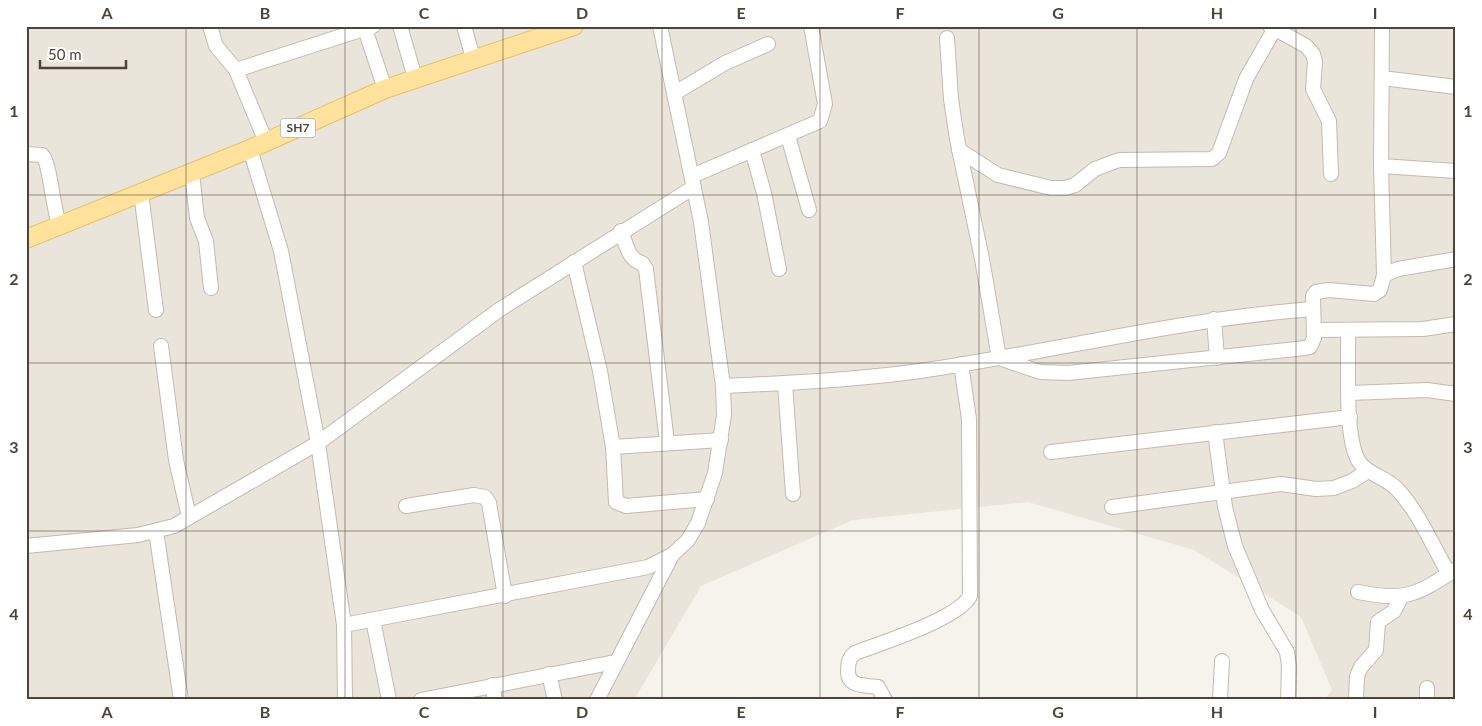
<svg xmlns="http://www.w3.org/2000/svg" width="1482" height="726" viewBox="0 0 1482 726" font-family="Lato,sans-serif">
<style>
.residential{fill:#eae5da}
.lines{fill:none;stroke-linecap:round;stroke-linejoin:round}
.minor-casing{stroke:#c2bbae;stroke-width:16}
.major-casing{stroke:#e6c16a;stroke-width:20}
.minor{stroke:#fff;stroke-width:14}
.major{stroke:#ffe39c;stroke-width:18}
.grid{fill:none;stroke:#4b4439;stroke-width:1;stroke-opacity:0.55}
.labels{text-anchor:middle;stroke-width:4;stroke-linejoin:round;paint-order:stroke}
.shield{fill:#fff;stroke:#817c74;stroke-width:1}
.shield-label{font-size:12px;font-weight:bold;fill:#4b4439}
.neatline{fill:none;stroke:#4b4439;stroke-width:2}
.grid-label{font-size:16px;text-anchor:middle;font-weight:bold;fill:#4b4439}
</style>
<rect width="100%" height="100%" fill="#f6f3ec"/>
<polygon class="residential" points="26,26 1456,26 1456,700 1324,700 1332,690 1301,617 1194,550 1028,502 853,520 701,586 634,700 26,700"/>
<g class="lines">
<g class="minor-casing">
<g id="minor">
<polyline points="210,26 216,46 236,70 266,142"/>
<polyline points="364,26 385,89"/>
<polyline points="400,26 415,78"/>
<polyline points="464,26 473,58"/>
<polyline points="1270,26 1306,46 1313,54 1315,62 1313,89 1329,121 1331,174"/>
<polyline points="947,38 951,99 957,139 982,259 999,358 1040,372 1068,373 1305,348 1310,347 1314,338 1313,296 1316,292 1329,290 1374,294 1380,290 1384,275 1381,166 1382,26"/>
<polyline points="236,70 373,26"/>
<polyline points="1382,78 1456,87"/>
<polyline points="675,93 725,63 768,44"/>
<polyline points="788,136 809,210"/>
<polyline points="250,149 281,251 318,443 344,625 345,700"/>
<polyline points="752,150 764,193 779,269"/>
<polyline points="959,150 998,175 1051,188 1065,188 1075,185 1095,169 1119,160 1212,159 1219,153 1246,79 1274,30"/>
<path d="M26,154L42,155C50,161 53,211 60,227"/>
<polyline points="1381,166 1456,171"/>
<polyline points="192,173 197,218 206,241 211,288"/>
<polyline points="692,176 820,121 825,104 811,26"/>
<polyline points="141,193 156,310"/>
<path d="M621,231C626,243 628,260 642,263L646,269L667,442"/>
<polyline points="574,262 600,371 613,447 616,502 626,506 707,499"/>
<polyline points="1384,275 1398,269 1456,259"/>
<polyline points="1214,319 1217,358"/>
<polyline points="1314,330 1423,329 1456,324"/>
<path d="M1348,330C1349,362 1344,434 1358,460C1367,475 1386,477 1397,489C1419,512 1433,547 1449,574"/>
<polyline points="161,346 176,460 189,517"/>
<polyline points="785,384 793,494"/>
<path d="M723,386C789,383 855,380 920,371C1052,352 1181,319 1313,309"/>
<polyline points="1350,393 1427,390 1456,394"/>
<polyline points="1215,432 1225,507 1235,546 1262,610 1287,652 1289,666 1288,700"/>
<polyline points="613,447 721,440"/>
<polyline points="1051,452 1350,417"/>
<polyline points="406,506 474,495 485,497 489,503 505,596"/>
<polyline points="1112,507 1281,484 1316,489 1334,488 1352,481 1368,471"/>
<polyline points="156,531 181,700"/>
<polyline points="26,546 138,535 174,526 318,443 499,310 694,187"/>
<path d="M1358,592C1406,601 1414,596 1455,570"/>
<polyline points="373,620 389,700"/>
<polyline points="344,625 648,567 672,555 688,540 698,523 715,473 724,415 723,386 701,222 660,26"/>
<polyline points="549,674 555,700"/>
<polyline points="492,685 495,700"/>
<polyline points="421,700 615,662"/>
<polyline points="597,700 672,555"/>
<path d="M885,700L878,687C866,685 847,688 848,670C848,663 849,658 855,653C881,643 958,619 970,596L969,419L961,364"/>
<polyline points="1220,700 1222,661"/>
<polyline points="1356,700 1357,676 1361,667 1376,650 1378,622 1394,611 1401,597"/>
<polyline points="1427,700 1427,688"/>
</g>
</g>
<g class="major-casing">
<polyline id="major" points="26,239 250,149 385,89 574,26"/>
</g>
<use href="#minor" class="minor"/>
<use href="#major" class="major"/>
</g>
<path class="grid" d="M186,26V700M345,26V700M503,26V700M662,26V700M820,26V700M979,26V700M1137,26V700M1296,26V700M26,195H1456M26,363H1456M26,531H1456"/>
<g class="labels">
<rect class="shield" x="280.5" y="118.5" width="35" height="19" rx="4"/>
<g class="shield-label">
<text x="298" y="132">SH7</text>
</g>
</g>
<rect width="1482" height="726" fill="none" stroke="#ffffff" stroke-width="55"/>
<path d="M40 60v8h86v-8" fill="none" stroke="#4b4439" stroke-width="2.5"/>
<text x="48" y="60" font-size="15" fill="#4b4439" stroke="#ffffff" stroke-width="4" paint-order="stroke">50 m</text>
<rect x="28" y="28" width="1426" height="670" class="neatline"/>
<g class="grid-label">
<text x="107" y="19">A</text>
<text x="265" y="19">B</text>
<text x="424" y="19">C</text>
<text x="582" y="19">D</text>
<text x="741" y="19">E</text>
<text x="900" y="19">F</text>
<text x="1058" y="19">G</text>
<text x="1217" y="19">H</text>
<text x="1375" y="19">I</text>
<text x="14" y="117">1</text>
<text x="1468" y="117">1</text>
<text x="14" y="285">2</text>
<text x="1468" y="285">2</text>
<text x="14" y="453">3</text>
<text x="1468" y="453">3</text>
<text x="14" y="620">4</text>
<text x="1468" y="620">4</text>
<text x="107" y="718">A</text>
<text x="265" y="718">B</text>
<text x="424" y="718">C</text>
<text x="582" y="718">D</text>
<text x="741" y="718">E</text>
<text x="900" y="718">F</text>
<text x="1058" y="718">G</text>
<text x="1217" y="718">H</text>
<text x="1375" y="718">I</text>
</g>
</svg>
